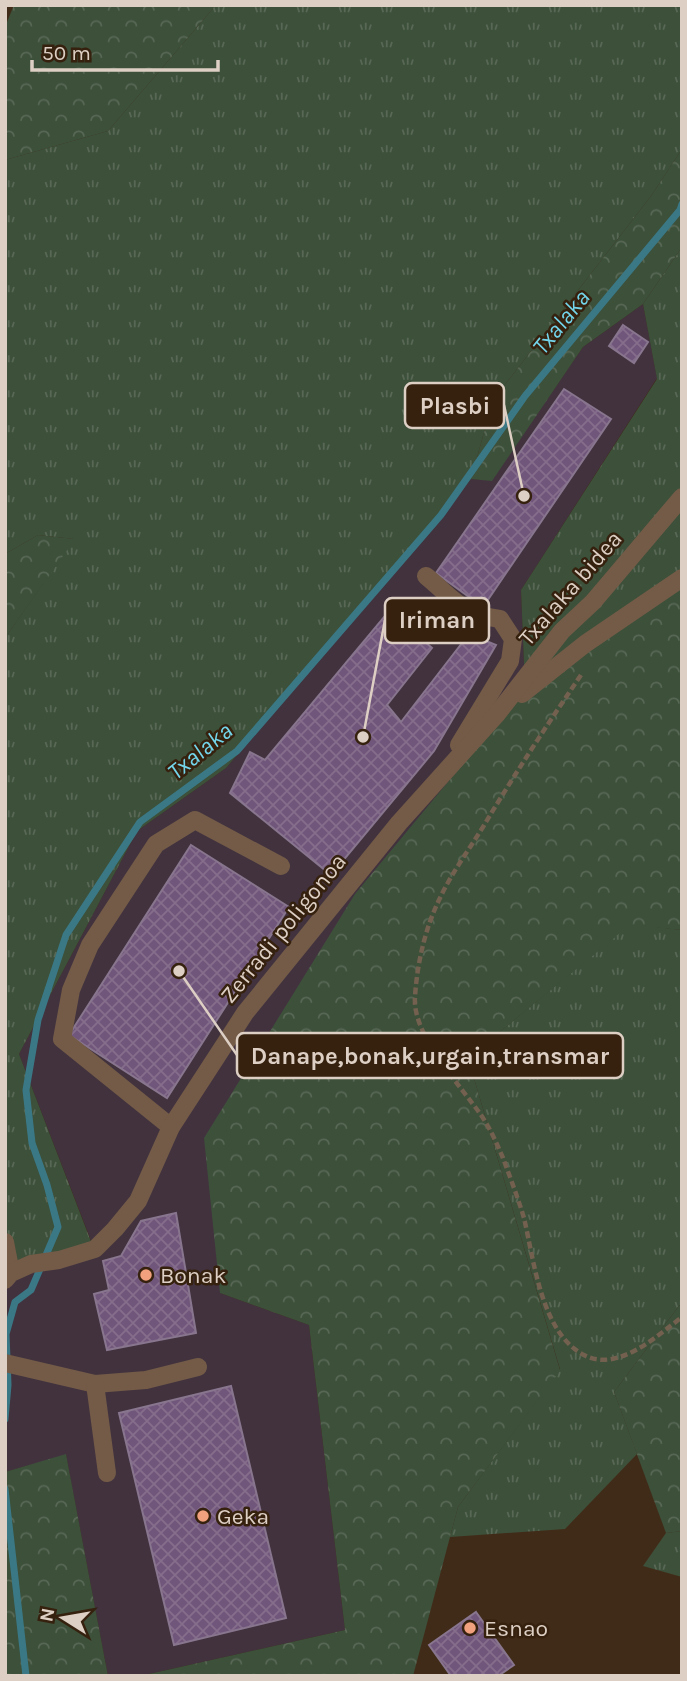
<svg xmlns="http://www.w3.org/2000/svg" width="687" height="1681" viewBox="0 0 687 1681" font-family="Karla,sans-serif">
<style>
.industrial{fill:#41323e}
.grass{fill:url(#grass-tufts)}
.forest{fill:url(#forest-crowns)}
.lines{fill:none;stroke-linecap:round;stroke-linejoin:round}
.stream{stroke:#3b7886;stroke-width:7}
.building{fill:url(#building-cross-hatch);stroke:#88758e;stroke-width:2}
.path{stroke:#73604f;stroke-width:4.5;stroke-dasharray:7 3.5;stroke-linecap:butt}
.minor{stroke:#735b47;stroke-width:18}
.poi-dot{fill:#f1a17d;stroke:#35210e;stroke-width:2.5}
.labels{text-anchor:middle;stroke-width:5;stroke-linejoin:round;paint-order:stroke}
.street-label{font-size:23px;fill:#ddcfc4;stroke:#35210e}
.poi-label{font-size:23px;fill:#ddcfc4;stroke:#35210e;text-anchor:start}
.water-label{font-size:24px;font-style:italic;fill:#73d4ea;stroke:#35210e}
.leader{fill:none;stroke:#ddcfc4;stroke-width:2.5}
.callout-dot{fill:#ddcfc4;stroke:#35210e;stroke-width:2.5}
.callout{fill:#35210e;stroke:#ddcfc4;stroke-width:2.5}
.callout-label{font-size:24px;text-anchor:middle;font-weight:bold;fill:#ddcfc4}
</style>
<defs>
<pattern id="grass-tufts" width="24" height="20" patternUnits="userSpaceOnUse" patternTransform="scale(1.75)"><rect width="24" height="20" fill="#3c503a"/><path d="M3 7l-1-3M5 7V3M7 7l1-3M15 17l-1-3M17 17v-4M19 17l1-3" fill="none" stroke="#586855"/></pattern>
<pattern id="forest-crowns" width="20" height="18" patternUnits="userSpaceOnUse" patternTransform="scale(1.75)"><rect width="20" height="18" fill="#3c503a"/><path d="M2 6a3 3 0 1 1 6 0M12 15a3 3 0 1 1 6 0" fill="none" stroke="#586855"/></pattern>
<pattern id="building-cross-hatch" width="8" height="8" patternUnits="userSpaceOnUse" patternTransform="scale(1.75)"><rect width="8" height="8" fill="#71567b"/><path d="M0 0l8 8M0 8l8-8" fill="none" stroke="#856d8c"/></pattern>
</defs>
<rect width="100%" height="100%" fill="#402b18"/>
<polygon class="industrial" points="643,304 657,378 521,590 525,689 220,1293 309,1325 345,1630 140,1676 108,1676 66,1455 5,1472 5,1266 95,1251 19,1054 137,831 226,768 471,479 492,480 583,347"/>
<g class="grass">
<polygon points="216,5 682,5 682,149 651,196 493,400 471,479 226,768 137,831 19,1054 95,1252 5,1266 5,638 74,539 38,535 5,554 5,160 108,131"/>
<polygon points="682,247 682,576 525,689 521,590 657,379 643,304"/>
<polygon points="630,924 682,930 682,1302 614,1392 637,1454 565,1529 450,1537 458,1507 560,1369 468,1058"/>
<polygon points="682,1531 682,1577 643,1566 666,1533"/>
</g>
<g class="forest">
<polygon points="14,5 216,5 108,131 5,160 5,27"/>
<polygon points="682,149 682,247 643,304 583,347 492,481 471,479 493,400 651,196"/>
<polygon points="38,535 75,539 5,638 5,554"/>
<polygon points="682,576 682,930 630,925 468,1058 560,1370 458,1507 413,1676 140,1676 345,1630 309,1325 220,1293 204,1138 355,894 525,689"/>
<polygon points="682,1302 682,1531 666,1533 614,1392"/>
<polygon points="66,1454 108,1676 5,1676 5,1472"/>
</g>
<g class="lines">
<g class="stream">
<polyline points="5,1419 8,1385 6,1334 15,1302 31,1290 58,1227 47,1185 32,1143 26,1090 38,1020 66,935 140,822 237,751 441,515 525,396 680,210 682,204"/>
<polyline points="5,1489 26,1676"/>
</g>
</g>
<g class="building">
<polygon points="623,325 648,342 634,363 609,346"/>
<polygon points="564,389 611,419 483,607 436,573"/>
<polygon points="399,599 429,621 417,635 432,648 387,705 401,722 469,634 496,645 434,751 331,875 230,793 250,752 265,760"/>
<polygon points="191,845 289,907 167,1098 69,1035"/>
<polygon points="176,1213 196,1333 107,1350 94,1294 109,1290 103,1261 121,1256 141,1221"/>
<polygon points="231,1386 286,1618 174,1645 119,1413"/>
<polygon points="476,1612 514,1665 498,1676 451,1676 429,1645"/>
</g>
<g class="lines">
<path class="path" d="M581,675C547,725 514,775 483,827C468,851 451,874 439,900C425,929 417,964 415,997C412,1035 460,1085 481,1115C490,1128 497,1144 503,1158C510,1177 518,1198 524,1218C534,1260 541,1333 584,1355C617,1373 657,1336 682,1317"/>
<g class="minor">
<path d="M426,576C455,600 461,614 500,619L513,639L510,661L459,745"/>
<polyline points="522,694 585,644 682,578"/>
<polyline points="171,1127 62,1039 71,990 90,945 156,844 195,820 281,866"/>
<polyline points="5,1242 11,1273"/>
<polyline points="5,1280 11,1273 31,1264 59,1260 95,1249 115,1229 138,1201 171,1127 245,1013 399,823 497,714 562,631 593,602 682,497"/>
<polyline points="5,1363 95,1384 146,1380 198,1367"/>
<polyline points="95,1384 107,1473"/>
</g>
</g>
<g class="poi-dot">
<circle cx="146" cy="1275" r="7"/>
<circle cx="203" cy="1516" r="7"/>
<circle cx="470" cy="1628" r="7"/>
</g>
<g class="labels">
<g class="street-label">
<text transform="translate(570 588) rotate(-49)" y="8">Txalaka bidea</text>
<text transform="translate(283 928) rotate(-51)" y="8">Zerradi poligonoa</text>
</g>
<g class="poi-label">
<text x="160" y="1283">Bonak</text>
<text x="217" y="1524">Geka</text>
<text x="484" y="1636">Esnao</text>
</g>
<g class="water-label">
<text transform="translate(561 322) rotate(-51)" y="8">Txalaka</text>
<text transform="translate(200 751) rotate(-39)" y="8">Txalaka</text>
</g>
</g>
<path class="leader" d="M524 496L504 405M363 737L385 620M179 971L237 1055"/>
<g class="callout-dot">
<circle cx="524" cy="496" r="7"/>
<circle cx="363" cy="737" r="7"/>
<circle cx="179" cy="971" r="7"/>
</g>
<g class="callout">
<rect x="405" y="383" width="99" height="45" rx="7"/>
<rect x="385" y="598" width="104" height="45" rx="7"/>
<rect x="237" y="1033" width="386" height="45" rx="7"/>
</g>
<g class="callout-label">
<text x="455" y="414">Plasbi</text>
<text x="437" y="628">Iriman</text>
<text x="430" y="1064">Danape,bonak,urgain,transmar</text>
</g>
<rect width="687" height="1681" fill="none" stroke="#ddcfc4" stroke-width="14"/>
<g transform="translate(63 1618) rotate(281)" stroke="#35210e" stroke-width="5" paint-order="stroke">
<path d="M0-5L12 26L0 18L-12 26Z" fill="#ddcfc4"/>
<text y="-10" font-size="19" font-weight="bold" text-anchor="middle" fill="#ddcfc4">N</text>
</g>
<path d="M32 60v10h186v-10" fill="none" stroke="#ddcfc4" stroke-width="3.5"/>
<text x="42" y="60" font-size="21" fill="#ddcfc4" stroke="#35210e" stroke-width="5" paint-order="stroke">50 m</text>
</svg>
